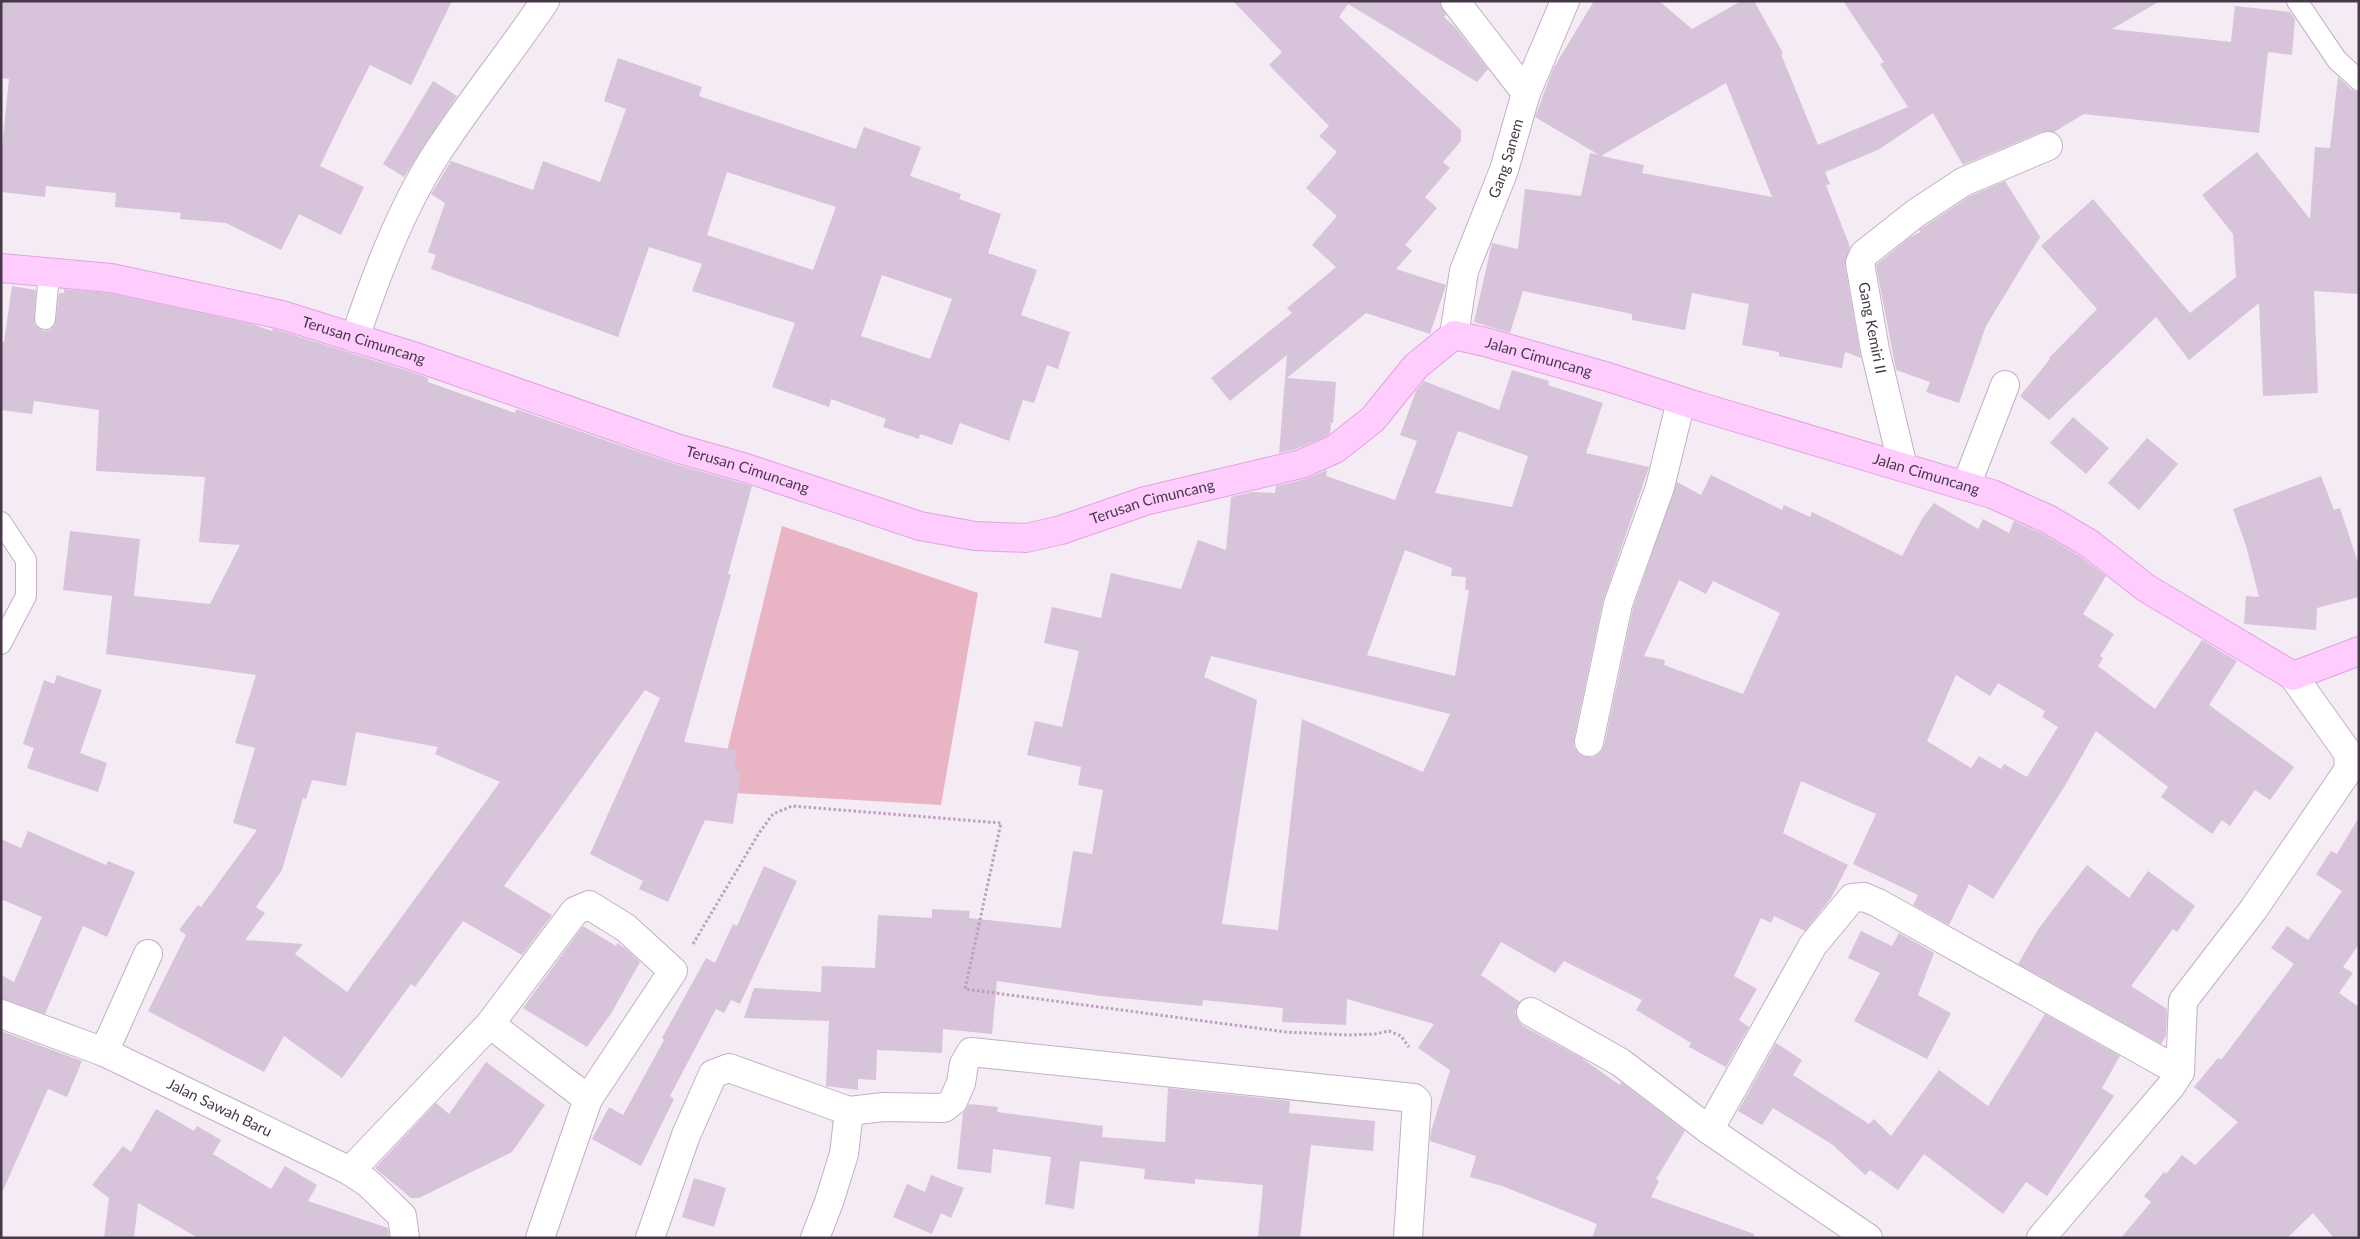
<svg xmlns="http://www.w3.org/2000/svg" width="2360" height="1239" viewBox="0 0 2360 1239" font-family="Lato,sans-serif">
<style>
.green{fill:#e9b4c3}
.building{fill:#d7c3da;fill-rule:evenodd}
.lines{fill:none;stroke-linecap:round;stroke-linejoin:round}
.lane-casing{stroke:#c2b0c4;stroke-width:22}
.street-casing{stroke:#c2b0c4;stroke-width:30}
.secondary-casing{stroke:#e1a3e0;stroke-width:30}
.path{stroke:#c09ec3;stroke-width:3;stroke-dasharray:2.5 2.5;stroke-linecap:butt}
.lane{stroke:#fff;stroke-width:20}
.street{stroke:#fff;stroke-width:28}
.secondary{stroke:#feccfd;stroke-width:28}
.labels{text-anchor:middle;stroke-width:4.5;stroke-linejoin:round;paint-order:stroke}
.street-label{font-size:15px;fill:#473849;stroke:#fff}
</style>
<rect width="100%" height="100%" fill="#f5ebf5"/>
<polygon class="green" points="782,526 978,593 941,805 717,792"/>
<g class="building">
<polygon points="1,1 452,1 411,85 370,65 345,114 320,166 364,187 341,235 299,214 281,250 226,223 180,219 181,213 115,207 116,193 46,186 45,197 1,192 1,157 9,79 1,78"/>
<polygon points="1233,1 1440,1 1446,15 1444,17 1455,27 1488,69 1477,82 1348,4 1339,17 1461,130 1461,141 1443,162 1450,168 1425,197 1437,208 1405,245 1412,251 1396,269 1446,285 1430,334 1366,313 1287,378 1336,382 1333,423 1331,423 1330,433 1327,436 1296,449 1279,453 1287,355 1230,401 1211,378 1292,313 1287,308 1336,267 1312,245 1337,216 1306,188 1337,152 1319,136 1329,126 1269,65 1282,52"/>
<path d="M1594,1H1659L1692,29L1741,1H1754L1783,53L1781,54L1818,145L1908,107L1880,64L1884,62L1843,1H2160L2112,29L2231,42L2235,6L2290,12L2295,19L2292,55L2268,52L2259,133L2084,114L2054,132H2042L1963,165L1933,113L1878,150L1825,172L1830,184L1826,185L1850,247L1845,266L1861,358L1845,352L1842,368L1779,356V352L1742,345L1749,304L1692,293L1685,330L1632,320V314L1523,291L1510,333L1474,322L1492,243L1518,249L1525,189L1581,196L1590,153L1599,155L1535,117L1553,69ZM1726,83L1772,197L1642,173L1644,165L1601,156Z"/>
<path d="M618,58L702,87L699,96L856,149L864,127L921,147L910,176L961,194L959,199L1001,214L988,253L1037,270L1021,315L1070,332L1058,369L1047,365L1034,403L1023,400L1009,441L960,423L952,445L920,434L919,439L883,427L886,419L831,399L829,407L772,387L795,323L692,291L702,264L649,247L618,337L431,269L436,255L428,252L445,203L431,194L451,161L533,190L543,161L600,182L626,109L604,101ZM727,172L836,207L813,270L707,235ZM882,275L952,299L930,359L861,336Z"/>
<polygon points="2338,77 2351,89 2359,92 2359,294 2314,291 2318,393 2263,396 2259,303 2189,360 2156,317 2049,420 2020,396 2050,359 2049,358 2097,309 2041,246 2093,199 2190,313 2236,277 2233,234 2202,195 2257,152 2310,219 2315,147 2330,148"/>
<polygon points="433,81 457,96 404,177 383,164"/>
<polygon points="2005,181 2040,237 1986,326 1959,403 1926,392 1930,382 1896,370 1876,265 1909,238 1920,232 1919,230 1970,196"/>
<path d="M12,286L36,290L34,324L43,331L50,330L55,325L59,293H64V289L109,293L252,324L272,331V329L278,330L408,371L428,378V382L515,413L516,409L671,463L752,486L728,574L731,575L684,742L737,750L734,770L741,771L733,824L705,820L668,902L639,889L643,881L590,854L660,698L645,690L504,886L552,915L522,955L463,921L415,987L411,984L342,1078L284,1036L264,1072L148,1011L186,935L179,930L198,905L201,907L257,830L233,823L255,748L235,743L256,675L106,654L112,596L63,590L70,531L140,539L134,596L210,604L240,545L199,542L205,477L96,471L99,410L34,401L32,414L1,410V341L4,342ZM356,732L438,747L435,754L500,782L347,992L295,954L303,944L245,940L265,913L256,907L282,870L303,798L306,799L312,780L346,786Z"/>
<path d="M1512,370L1549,381L1548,385L1603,403L1586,453L1649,467L1603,601L1574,739V747L1579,754L1586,757H1593L1600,753L1604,746L1633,608L1677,482L1701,495L1711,475L1782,510L1784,505L1810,517L1812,512L1902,556L1923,517L1934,503L1978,529L1983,519L2009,533L2014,521L2041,533L2081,557L2106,576L2083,614L2114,634L2100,656L2103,658L2098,666L2155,709L2202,640L2237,661L2209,705L2294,767L2270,800L2255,790L2230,826L2222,820L2212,834L2161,797L2168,787L2096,731L2066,784L1993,899L1969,884L1949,925L1913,905L1918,895L1853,864L1876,814L1801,781L1783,833L1848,865L1831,898L1805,931L1774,916L1771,923L1761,918L1734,976L1757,989L1739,1020L1749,1027L1726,1067L1689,1047L1691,1043L1636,1010L1642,1000L1564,961L1555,973L1501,942L1481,975L1520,1002L1515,1012L1518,1020L1523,1026L1580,1057L1620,1085L1621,1082L1685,1131L1656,1179L1659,1181L1651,1197L1754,1234V1238H1592L1597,1224L1502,1186L1470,1177L1476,1156L1430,1141L1431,1131L1450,1070L1418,1048L1434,1024L1347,999L1346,1025L1282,1022L1283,1008L1203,1000L1202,1006L1101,996L997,981L992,1034L943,1029L942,1053L877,1050L876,1080L858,1079V1090L826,1086L829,1021L744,1018L754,988L821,992L822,966L875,968L878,915L932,918V909L970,911L969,918L1061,928L1073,851L1092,854L1103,790L1078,785L1081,767L1027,755L1035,721L1062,727L1079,651L1044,643L1052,607L1101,618L1111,573L1181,589L1198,540L1226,550L1231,497L1252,492L1275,493L1276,486L1305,479L1327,470L1326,476L1395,500L1417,441L1400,435L1416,391L1424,381L1499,410ZM1458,431L1528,456L1512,507L1435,493ZM1405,550L1452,568L1451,576L1466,577L1465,590H1469L1455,676L1367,655ZM1679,580L1706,594L1713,581L1780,613L1743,694L1664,665L1665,660L1644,656ZM1211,656L1450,714L1423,772L1302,719L1278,930L1222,924L1257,700L1204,677ZM1956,675L1990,696L1998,683L2045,711L2042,717L2058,727L2027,777L2004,764L2001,769L1979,756L1971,768L1927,741Z"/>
<polygon points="2073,417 2109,448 2086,474 2050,443"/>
<polygon points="2147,438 2178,464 2139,510 2108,483"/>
<polygon points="2321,476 2334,510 2340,508 2359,566 2359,597 2317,608 2316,630 2244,624 2246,596 2259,597 2246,546 2233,509"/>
<polygon points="57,675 102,690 80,753 107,763 98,792 27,768 34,748 23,744 44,680 54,684"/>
<polygon points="2359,817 2359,944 2343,967 2353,973 2339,993 2359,1007 2359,1238 2334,1238 2313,1213 2287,1238 2121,1238 2151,1202 2144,1196 2164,1172 2166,1174 2182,1155 2195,1165 2238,1122 2194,1087 2218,1058 2221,1060 2294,964 2271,948 2287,926 2308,940 2342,891 2316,874 2331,851 2337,854"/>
<polygon points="28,831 106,865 108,861 135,872 107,937 83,926 45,1014 1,999 1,975 14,982 42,917 1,899 1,839 21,848"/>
<polygon points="2087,865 2129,898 2148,871 2195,906 2177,932 2173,929 2131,986 2167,1009 2166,1036 2161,1044 2018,964 2039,928"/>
<polygon points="764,866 797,881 740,1004 731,1000 724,1013 716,1009 670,1096 674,1099 641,1166 592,1139 609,1107 623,1115 664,1040 662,1038 706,958 715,963 733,924 737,926"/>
<polygon points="583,926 616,946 617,943 625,948 640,962 612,1012 587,1047 523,1008"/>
<polygon points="1861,931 1892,946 1899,933 1934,953 1918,995 1951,1013 1927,1059 1854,1021 1880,973 1848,958"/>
<polygon points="2045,1014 2120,1056 2102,1088 2114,1096 2047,1196 2026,1182 2003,1214 1924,1154 1898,1190 1870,1170 1865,1175 1833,1145 1773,1108 1762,1125 1738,1111 1776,1043 1802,1060 1793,1075 1869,1124 1874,1119 1891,1136 1939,1070 1988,1106"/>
<polygon points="1,1031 82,1061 67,1097 48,1089 1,1195"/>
<polygon points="486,1062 545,1105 512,1152 419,1198 411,1198 375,1168 436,1103 449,1114"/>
<polygon points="1168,1088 1290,1101 1289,1113 1375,1121 1373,1151 1311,1145 1300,1238 1258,1238 1263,1185 1195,1179 1195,1184 1144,1179 1145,1169 1080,1161 1074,1209 1045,1204 1051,1157 993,1149 991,1173 957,1169 963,1113 969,1104 998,1107 997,1112 1103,1126 1102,1137 1165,1142"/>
<polygon points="156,1109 194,1131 197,1126 221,1140 213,1154 271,1189 285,1166 317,1185 308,1201 388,1228 389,1238 198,1238 138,1203 134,1238 104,1238 109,1198 92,1185 123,1146 131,1152"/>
<polygon points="931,1175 964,1188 951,1218 941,1213 932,1234 893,1217 907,1184 925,1192"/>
<polygon points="694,1178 726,1188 714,1227 682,1217"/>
</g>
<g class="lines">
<g class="lane-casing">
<g id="lane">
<polyline points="2297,1 2337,60 2359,80"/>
<polyline points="45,319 49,273"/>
<polyline points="1,522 26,560 26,596 1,644"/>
</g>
</g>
<g class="street-casing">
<g id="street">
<polyline points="1526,93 1565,1"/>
<path id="s1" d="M1454,335L1464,271L1504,170L1526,93L1455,1"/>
<path d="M355,338C377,272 405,198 445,141C477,93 513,49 545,1"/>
<polyline points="1903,467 1875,350 1860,263 1864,254 1916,213 1963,182 2048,146"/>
<polyline points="1966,486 2005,385"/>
<polyline points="1589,742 1618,604 1660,487 1681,401"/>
<polyline points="1531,1012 1620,1062 1709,1130 1868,1238"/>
<path id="s2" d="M1,1014L104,1052L350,1171L368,1183L402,1216L405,1238"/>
<polyline points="490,1024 588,1099"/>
<polyline points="104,1052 148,954"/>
<polyline points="849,1111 884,1107 944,1108 953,1101 961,1083 964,1064 971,1052 1414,1098 1417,1101 1408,1238"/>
<polyline points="1709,1130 1813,945 1852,898 1864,897 1878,903 2180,1072"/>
<polyline points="350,1171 490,1024 575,911 589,905 626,928 673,971 588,1099 540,1238"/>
<polyline points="650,1238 686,1135 713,1074 729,1068 849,1111 844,1154 829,1202 815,1238"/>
<polyline points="2041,1238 2171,1086 2180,1072 2183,1001 2253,910 2349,769 2348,753 2293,676"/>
</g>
</g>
<g class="secondary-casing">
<g id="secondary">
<path id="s3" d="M1,268L111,278L282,315L413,356L676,448L746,468L920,526L975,536L1026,538L1061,530L1145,501L1301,464L1335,449L1373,419L1416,366L1454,335L1485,342L1608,377L1691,404L1992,494L2048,519L2090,544L2146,588L2293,676L2359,651"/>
</g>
</g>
<polyline class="path" points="693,944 759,833 773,814 792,806 1001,823 965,989 1286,1032 1349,1035 1375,1034 1389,1031 1401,1036 1409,1047"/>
<use href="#lane" class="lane"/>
<use href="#street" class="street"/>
<use href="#secondary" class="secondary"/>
</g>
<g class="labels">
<g class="street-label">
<text dy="5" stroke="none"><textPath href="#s1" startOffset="185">Gang Sanem</textPath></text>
<text transform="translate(1872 328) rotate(79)" y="5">Gang Kemiri II</text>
<text dy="5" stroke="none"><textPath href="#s3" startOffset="371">Terusan Cimuncang</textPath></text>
<text dy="5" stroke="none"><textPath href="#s3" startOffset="1640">Jalan Cimuncang</textPath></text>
<text dy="5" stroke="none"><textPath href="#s3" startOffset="776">Terusan Cimuncang</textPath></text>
<text dy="5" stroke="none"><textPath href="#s3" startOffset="2045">Jalan Cimuncang</textPath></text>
<text dy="5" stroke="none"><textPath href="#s3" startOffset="1196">Terusan Cimuncang</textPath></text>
<text dy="5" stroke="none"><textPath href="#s2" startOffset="238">Jalan Sawah Baru</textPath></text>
</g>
</g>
<rect width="2360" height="1239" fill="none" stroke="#473849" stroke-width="5"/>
</svg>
